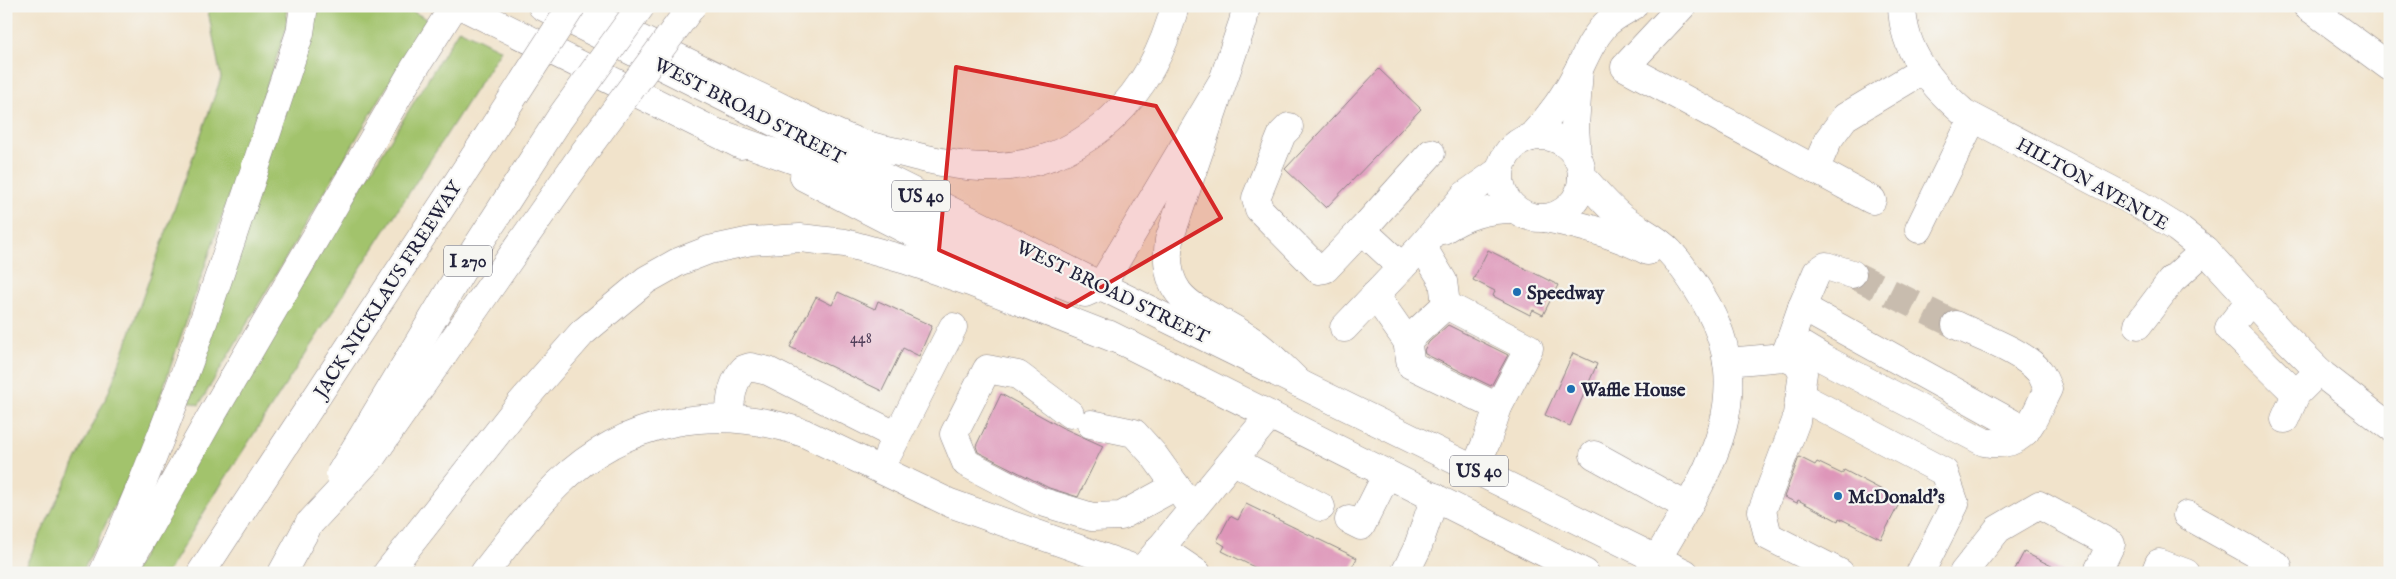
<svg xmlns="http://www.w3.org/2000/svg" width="2396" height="579" viewBox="0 0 2396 579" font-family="'IM FELL English',serif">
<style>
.green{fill:#a2c36c;stroke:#627254}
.building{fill:#de96b9}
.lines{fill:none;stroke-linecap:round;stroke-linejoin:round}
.minor-tunnel{stroke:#c8bcae;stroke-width:28;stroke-dasharray:28 14;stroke-linecap:butt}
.minor-casing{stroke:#8a8283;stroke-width:29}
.major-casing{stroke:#8a8283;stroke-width:29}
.highway-casing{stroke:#8a8283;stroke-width:29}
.minor{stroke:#fff;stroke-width:28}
.major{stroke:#fff;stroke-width:28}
.highway{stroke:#fff;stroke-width:28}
.highway-bridge-casing{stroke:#8a8283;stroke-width:29;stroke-linecap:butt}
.highway-bridge{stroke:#fff;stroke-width:28}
.marked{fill:#d62828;fill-opacity:0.2;stroke:#d62828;stroke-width:4;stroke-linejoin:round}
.poi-dot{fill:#1f6fb2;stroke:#f6f6f2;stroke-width:2}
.labels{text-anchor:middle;stroke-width:4.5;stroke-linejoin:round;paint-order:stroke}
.number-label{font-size:16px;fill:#513f5a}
.shield{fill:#f6f6f2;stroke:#626272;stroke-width:1}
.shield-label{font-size:18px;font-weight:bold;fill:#22223b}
.street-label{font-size:19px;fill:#22223b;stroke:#f6f6f2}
.poi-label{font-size:19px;font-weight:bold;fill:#22223b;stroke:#f6f6f2;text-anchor:start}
</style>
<rect width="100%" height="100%" fill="#f6f6f2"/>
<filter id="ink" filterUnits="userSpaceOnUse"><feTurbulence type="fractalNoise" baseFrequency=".02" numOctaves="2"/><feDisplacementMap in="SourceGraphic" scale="10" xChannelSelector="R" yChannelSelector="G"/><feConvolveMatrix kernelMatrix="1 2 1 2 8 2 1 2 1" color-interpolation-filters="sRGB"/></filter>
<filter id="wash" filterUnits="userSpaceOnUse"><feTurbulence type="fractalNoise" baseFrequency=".0096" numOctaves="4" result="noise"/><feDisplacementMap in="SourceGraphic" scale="20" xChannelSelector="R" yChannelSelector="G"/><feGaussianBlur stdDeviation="1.12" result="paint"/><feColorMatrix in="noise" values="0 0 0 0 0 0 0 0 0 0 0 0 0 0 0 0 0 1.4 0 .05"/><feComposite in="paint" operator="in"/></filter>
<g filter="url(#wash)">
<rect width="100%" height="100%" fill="#f1e3cb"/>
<g class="green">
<polygon points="207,6 286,6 287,27 143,447 82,573 22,573 110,389 221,78"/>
<polygon points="315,6 402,6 427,19 199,405 189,401"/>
<polygon points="459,29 501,50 212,499 167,573 133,573 226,406"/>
</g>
<g id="blocks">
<g class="building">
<polygon points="1379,69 1421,109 1326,208 1285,169"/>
<polygon points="1488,250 1558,285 1543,315 1533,310 1530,315 1493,296 1495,291 1473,280"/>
<polygon points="838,292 875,309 878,301 932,326 919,356 903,348 882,391 790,347 816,297 832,305"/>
<polygon points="1448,325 1508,355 1491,386 1425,354 1424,350 1429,342"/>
<polygon points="1573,353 1597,364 1570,426 1545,415"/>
<polygon points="1001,394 1061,427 1103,446 1078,497 1049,488 978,452 976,446"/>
<polygon points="1799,457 1815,465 1817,462 1842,474 1844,470 1901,500 1881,539 1839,518 1838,521 1798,500 1797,503 1784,497"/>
<polygon points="1246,504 1357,558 1349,573 1266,573 1222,551 1225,546 1217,541 1230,516 1238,520"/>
<polygon points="2024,552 2065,573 2013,573"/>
</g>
</g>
</g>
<g filter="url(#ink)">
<use href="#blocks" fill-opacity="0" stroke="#8a8283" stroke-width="1"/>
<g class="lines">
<polyline class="minor-tunnel" points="1852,274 1956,325"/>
<g class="minor-casing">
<g id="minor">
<polyline points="1682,6 1625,67 1872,200"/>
<path d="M1902,6C1903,52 1931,84 1964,113L2140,205L2177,228L2205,250L2282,334L2323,375L2390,427"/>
<polyline points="2307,6 2390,67"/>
<polyline points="1289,127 1282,134 1256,198 1259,209 1319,270 1325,269 1362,230 1402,267"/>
<circle cx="1541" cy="177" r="41"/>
<path d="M1531,137C1550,117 1568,91 1580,67C1587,52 1593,39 1604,26C1611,18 1623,12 1633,6"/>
<polyline points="1577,157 1575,126 1579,69"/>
<polyline points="1815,170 1828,140 1845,117 1922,71"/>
<path d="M1582,176C1595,191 1608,207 1624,219C1640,231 1657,238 1670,252C1685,268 1696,286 1707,305C1763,406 1698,486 1649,573"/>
<path d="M1545,218C1581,225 1615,234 1648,251"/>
<polyline points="1919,229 1973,118"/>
<polyline points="1362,230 1431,153"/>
<path d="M1443,230C1466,215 1486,209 1514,209"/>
<polyline points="1422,246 1443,281 1446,305 1529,348 1498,407 1487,440 1475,469"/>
<polyline points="1375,295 1407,341"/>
<polyline points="2251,299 2229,328 2296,394 2319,371"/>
<polyline points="1446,305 1407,341 1411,365 1498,407"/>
<polyline points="1802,307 1817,272 1826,266 1852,274"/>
<polyline points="2138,325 2171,281 2205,250"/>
<polyline points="1344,328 1422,246 1465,195 1499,171"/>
<path d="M1791,339L1824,359L1984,442C2027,450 2031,421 2048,389C2045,383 2043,376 2039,371C2022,351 1980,337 1956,325"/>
<polyline points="1785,356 1802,307 2026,431"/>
<polyline points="1727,362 1784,357 1796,362 1803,373 1796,421 1762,511 1768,536 1840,573"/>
<polyline points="1800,396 1944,472 1955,504 1920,573"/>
<polyline points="1070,414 1018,375 987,369 954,434 966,463 1039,501 1092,517 1121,516 1176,486"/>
<path d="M729,417C731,399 731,383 744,369L750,367L768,371L897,436"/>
<polyline points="2285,419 2296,394"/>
<polyline points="1091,424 1134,433 1153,454 1186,500"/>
<polyline points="889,452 953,327"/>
<polyline points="1594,455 1688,507"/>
<polyline points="1234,461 1321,507"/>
<polyline points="2187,515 2278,566"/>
<polyline points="1349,520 1361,526 1387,474"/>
<polyline points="1160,548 1197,573"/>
<path d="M484,573C508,543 530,512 557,485C625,418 716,403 804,433L950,503L1141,571"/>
<polyline points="1140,573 1270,415"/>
<polyline points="1405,573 1417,549 1435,497"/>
<polyline points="1963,573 1998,529 2039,505 2111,544 2097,573"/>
<polyline points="2155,573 2159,563 2186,573"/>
</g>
</g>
<g class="major-casing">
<g id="major">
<polyline points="462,6 741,145"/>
<polyline points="542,6 1101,286 1685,573"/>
<polyline points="804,177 1041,299"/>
<polyline points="1108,334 1585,573"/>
</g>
</g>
<g class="highway-casing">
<g id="highway">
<path d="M573,6C632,35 690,64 749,92C784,108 819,127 855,141C870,147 887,150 903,153C933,161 964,168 996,167C1090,163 1153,93 1175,6"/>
<path d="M1246,6L1243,22L1169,240C1160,307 1204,307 1248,338C1267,350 1284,369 1300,384"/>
<polyline points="721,134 808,165 1035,273 1085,293 1101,286 1221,84"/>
<path d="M103,573C184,399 239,214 300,33L304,6"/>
<polyline points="123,573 210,418 414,69 454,6"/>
<polyline points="201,573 486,139"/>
<polyline points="282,573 309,524"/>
<polyline points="387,573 521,403 582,333 646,280 678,262 709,250 751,241 800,238 845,243 906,260 970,282 1129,344"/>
</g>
</g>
<use href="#minor" class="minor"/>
<use href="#major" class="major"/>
<use href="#highway" class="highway"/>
<g class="highway-bridge-casing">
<g id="highway-bridge">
<polyline points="486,139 572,6"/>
<polyline points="340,474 465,265 560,118 641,6"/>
<polyline points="309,524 373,455 585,151 692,6"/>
</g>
</g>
<use href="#highway-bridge" class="highway-bridge"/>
</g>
</g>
<path class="marked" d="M956,67L1156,106L1221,218L1067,307L939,250Z"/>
<g class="poi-dot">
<circle cx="1517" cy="292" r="5"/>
<circle cx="1571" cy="389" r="5"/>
<circle cx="1838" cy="496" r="5"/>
</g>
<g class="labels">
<g class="number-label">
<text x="861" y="343">448</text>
</g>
<g class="shield">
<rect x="892" y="180.5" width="58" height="31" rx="4"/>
<rect x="444" y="245.5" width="48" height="31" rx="4"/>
<rect x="1450" y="455.5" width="58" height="31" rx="4"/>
</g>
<g class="shield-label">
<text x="921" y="202">US 40</text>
<text x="468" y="267">I 270</text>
<text x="1479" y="477">US 40</text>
</g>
<g class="street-label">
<text transform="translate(750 110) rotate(27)" y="7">WEST BROAD STREET</text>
<text transform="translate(2093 183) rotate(29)" y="7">HILTON AVENUE</text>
<text transform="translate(387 289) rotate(-57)" y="7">JACK NICKLAUS FREEWAY</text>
<text transform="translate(1113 291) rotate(26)" y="7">WEST BROAD STREET</text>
</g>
<g class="poi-label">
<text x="1527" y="299">Speedway</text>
<text x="1581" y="396">Waffle House</text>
<text x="1848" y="503">McDonald's</text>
</g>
</g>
<rect width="2396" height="579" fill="none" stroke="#f6f6f2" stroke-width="25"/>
</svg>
